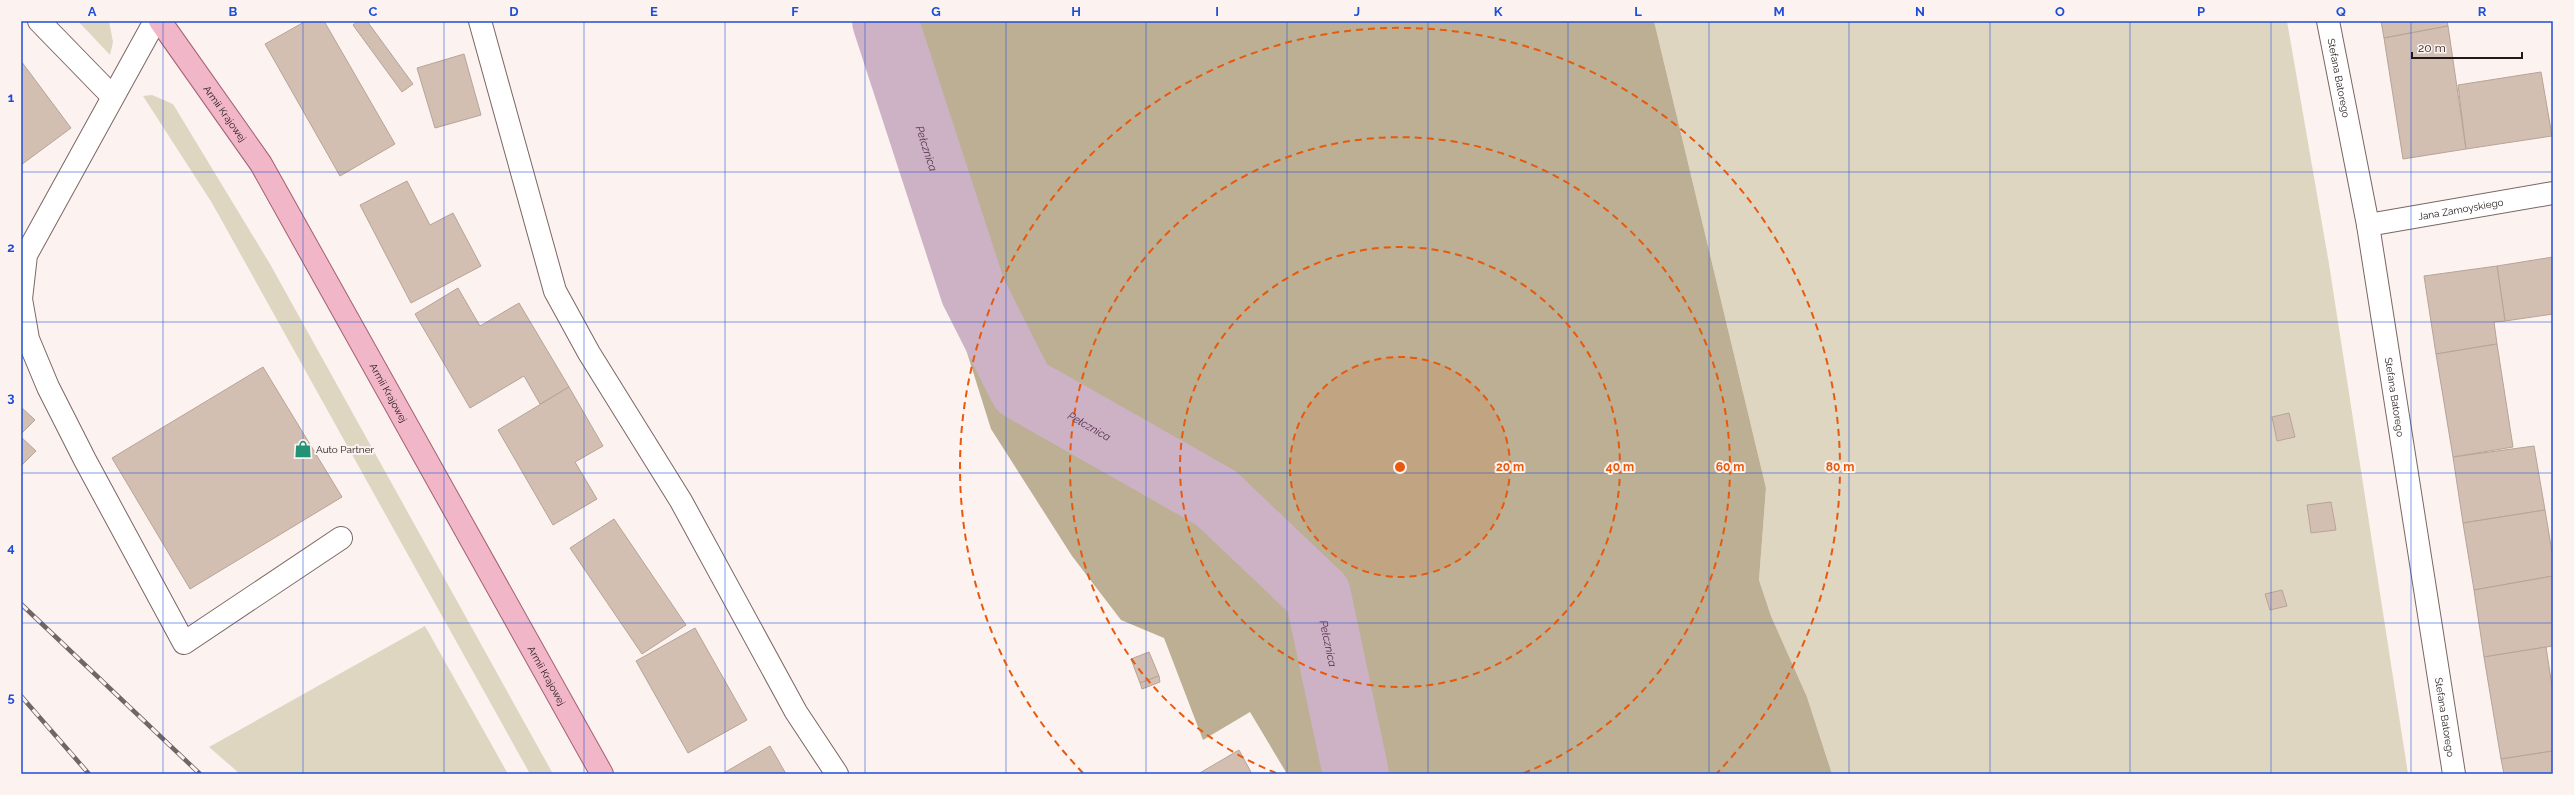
<svg xmlns="http://www.w3.org/2000/svg" width="2574" height="795" viewBox="0 0 2574 795" font-family="Raleway,sans-serif">
<style>
.green{fill:#dfd6c2}
.forest{fill:#bcaf93}
.lines{fill:none;stroke-linecap:round;stroke-linejoin:round}
.river{stroke:#cdb2c6;stroke-width:66}
.building{fill:#d3bfb2;stroke:#b7a497}
.minor-casing{stroke:#7b6662;stroke-width:24}
.major-casing{stroke:#a36072;stroke-width:24}
.minor{stroke:#fff;stroke-width:22}
.major{stroke:#f1b6c7;stroke-width:22}
.rail-casing{stroke:#706765;stroke-width:4.5}
.rail{stroke:#fcf2f0;stroke-width:3;stroke-dasharray:9;stroke-linecap:butt}
.grid{fill:none;stroke:#1d4ed8;stroke-width:1;stroke-opacity:0.55}
.ring{fill:none;stroke:#e8590c;stroke-width:2;stroke-dasharray:7 5}
.labels{text-anchor:middle;stroke-width:4;stroke-linejoin:round;paint-order:stroke}
.street-label{font-size:10px;fill:#221918;stroke:#fcf2f0}
.poi-label{font-size:10px;fill:#221918;stroke:#fcf2f0;text-anchor:start}
.water-label{font-size:11px;font-style:italic;fill:#552f4e;stroke:#fcf2f0}
.centre{fill:#e8590c;stroke:#fcf2f0;stroke-width:2}
.ring-label{font-size:12px;text-anchor:middle;font-weight:bold;fill:#e8590c;stroke:#fcf2f0;stroke-width:4;stroke-linejoin:round;paint-order:stroke}
.neatline{fill:none;stroke:#1d4ed8;stroke-width:1.5}
.grid-label{font-size:13px;text-anchor:middle;font-weight:bold;fill:#1d4ed8}
</style>
<rect width="100%" height="100%" fill="#fcf2f0"/>
<g class="green">
<polygon points="78,21 109,21 113,42 110,55"/>
<polygon points="1654,21 2287,21 2329,264 2408,774 1832,774 1807,697 1771,616 1759,580 1766,488"/>
<polygon points="152,95 173,104 270,264 553,774 530,774 212,203 143,96"/>
<polygon points="425,626 508,774 240,774 209,747"/>
</g>
<polygon class="forest" points="863,21 1654,21 1766,488 1759,580 1771,616 1807,697 1832,774 1287,774 1250,712 1203,740 1164,638 1121,620 1072,556 991,429"/>
<g class="lines">
<path class="river" id="s1" d="M885,21L973,291L1022,388L1216,498L1318,595L1356,774"/>
</g>
<g class="building">
<polygon points="306,21 324,21 395,144 340,176 265,44"/>
<polygon points="358,21 367,21 413,84 402,92 353,25"/>
<polygon points="2381,21 2447,21 2448,26 2384,38"/>
<polygon points="2448,26 2466,149 2403,159 2384,38"/>
<polygon points="464,54 481,115 435,128 417,68"/>
<polygon points="21,61 71,128 21,165"/>
<polygon points="2541,72 2552,136 2466,149 2458,85"/>
<polygon points="407,181 430,225 453,213 481,266 411,303 360,205"/>
<polygon points="2553,257 2553,314 2505,321 2497,266"/>
<polygon points="2497,266 2505,321 2494,322 2497,344 2436,354 2424,276"/>
<polygon points="458,288 480,326 519,303 569,387 540,404 524,376 470,408 415,314"/>
<polygon points="2497,344 2513,447 2453,457 2436,354"/>
<polygon points="263,367 342,497 190,589 112,458"/>
<polygon points="569,387 603,446 575,462 597,499 553,525 498,430"/>
<polygon points="21,407 35,420 21,434"/>
<polygon points="2289,413 2295,437 2277,441 2272,417"/>
<polygon points="21,437 36,451 21,466"/>
<polygon points="2534,446 2545,510 2463,523 2453,457"/>
<polygon points="2331,502 2336,530 2311,533 2307,505"/>
<polygon points="2545,510 2553,558 2553,576 2474,590 2463,523"/>
<polygon points="614,519 686,625 642,654 570,548"/>
<polygon points="2553,576 2553,646 2484,657 2474,590"/>
<polygon points="2282,590 2287,606 2270,610 2265,594"/>
<polygon points="695,628 747,720 688,753 636,661"/>
<polygon points="2546,647 2553,693 2553,751 2501,759 2484,657"/>
<polygon points="1149,652 1159,676 1140,683 1131,659"/>
<polygon points="1159,676 1160,682 1142,689 1140,683"/>
<polygon points="770,746 786,774 722,774"/>
<polygon points="1239,750 1252,774 1198,774"/>
<polygon points="2553,751 2553,774 2504,774 2501,759"/>
</g>
<g class="lines">
<g class="minor-casing">
<g id="minor">
<polyline points="39,21 112,96"/>
<polyline points="155,21 26,255 21,299 28,339 48,387 85,460 184,643 341,538"/>
<polyline points="480,21 555,291 589,353 681,501 796,712 837,774"/>
<path id="s2" d="M2328,21L2368,225L2454,774"/>
<path id="s3" d="M2368,225L2553,193"/>
</g>
</g>
<g class="major-casing">
<g id="major">
<path id="s4" d="M160,21L261,164L602,774"/>
</g>
</g>
<use href="#minor" class="minor"/>
<use href="#major" class="major"/>
<g class="rail-casing">
<g id="rail">
<polyline points="21,604 200,774"/>
<polyline points="21,696 89,774"/>
</g>
</g>
<use href="#rail" class="rail"/>
</g>
<path class="grid" d="M163,21V774M303,21V774M444,21V774M584,21V774M725,21V774M865,21V774M1006,21V774M1146,21V774M1287,21V774M1428,21V774M1568,21V774M1709,21V774M1849,21V774M1990,21V774M2130,21V774M2271,21V774M2411,21V774M21,172H2553M21,322H2553M21,473H2553M21,623H2553"/>
<circle cx="1400" cy="467" r="110" fill="#e8590c" fill-opacity=".12"/>
<g class="ring">
<circle cx="1400" cy="467" r="110"/>
<circle cx="1400" cy="467" r="220"/>
<path d="M1276 773A330 330 0 1 1 1524 773"/>
<path d="M1083 773A440 440 0 1 1 1717 773"/>
</g>
<defs>
<g id="shop-bare" transform="scale(1.38)"><path d="M-5-2.5h2.3a2.7 3.5 0 0 1 5.4 0H5L5.5 6h-11ZM-1.5-2.5h3a1.5 2.3 0 0 0-3 0Z" fill="#249375" stroke="#fcf2f0" stroke-width="2.5" paint-order="stroke"/></g>
</defs>
<g fill-rule="evenodd">
<use href="#shop-bare" x="303" y="449"/>
</g>
<g class="labels">
<g class="street-label">
<text dy="4" stroke="none"><textPath href="#s2" startOffset="58">Stefana Batorego</textPath></text>
<text dy="4" stroke="none"><textPath href="#s4" startOffset="113">Armii Krajowej</textPath></text>
<text dy="4" stroke="none"><textPath href="#s3" startOffset="94">Jana Zamoyskiego</textPath></text>
<text dy="4" stroke="none"><textPath href="#s4" startOffset="437">Armii Krajowej</textPath></text>
<text dy="4" stroke="none"><textPath href="#s2" startOffset="382">Stefana Batorego</textPath></text>
<text dy="4" stroke="none"><textPath href="#s4" startOffset="761">Armii Krajowej</textPath></text>
<text dy="4" stroke="none"><textPath href="#s2" startOffset="706">Stefana Batorego</textPath></text>
</g>
<g class="poi-label">
<text x="316" y="453">Auto Partner</text>
</g>
<g class="water-label">
<text dy="4" stroke="none"><textPath href="#s1" startOffset="134">Pełcznica</textPath></text>
<text dy="4" stroke="none"><textPath href="#s1" startOffset="470">Pełcznica</textPath></text>
<text dy="4" stroke="none"><textPath href="#s1" startOffset="806">Pełcznica</textPath></text>
</g>
</g>
<circle cx="1400" cy="467" r="6" class="centre"/>
<g class="ring-label">
<text x="1510" y="471">20 m</text>
<text x="1620" y="471">40 m</text>
<text x="1730" y="471">60 m</text>
<text x="1840" y="471">80 m</text>
</g>
<rect width="2574" height="795" fill="none" stroke="#fcf2f0" stroke-width="44"/>
<path d="M2412 52v6h110v-6" fill="none" stroke="#221918" stroke-width="2"/>
<text x="2418" y="52" font-size="12" fill="#221918" stroke="#fcf2f0" stroke-width="3" paint-order="stroke">20 m</text>
<rect x="22" y="22" width="2530" height="751" class="neatline"/>
<g class="grid-label">
<text x="92" y="16">A</text>
<text x="233" y="16">B</text>
<text x="373" y="16">C</text>
<text x="514" y="16">D</text>
<text x="654" y="16">E</text>
<text x="795" y="16">F</text>
<text x="936" y="16">G</text>
<text x="1076" y="16">H</text>
<text x="1217" y="16">I</text>
<text x="1357" y="16">J</text>
<text x="1498" y="16">K</text>
<text x="1638" y="16">L</text>
<text x="1779" y="16">M</text>
<text x="1920" y="16">N</text>
<text x="2060" y="16">O</text>
<text x="2201" y="16">P</text>
<text x="2341" y="16">Q</text>
<text x="2482" y="16">R</text>
<text x="11" y="102">1</text>
<text x="11" y="252">2</text>
<text x="11" y="402">3</text>
<text x="11" y="552">4</text>
<text x="11" y="702">5</text>
</g>
</svg>
